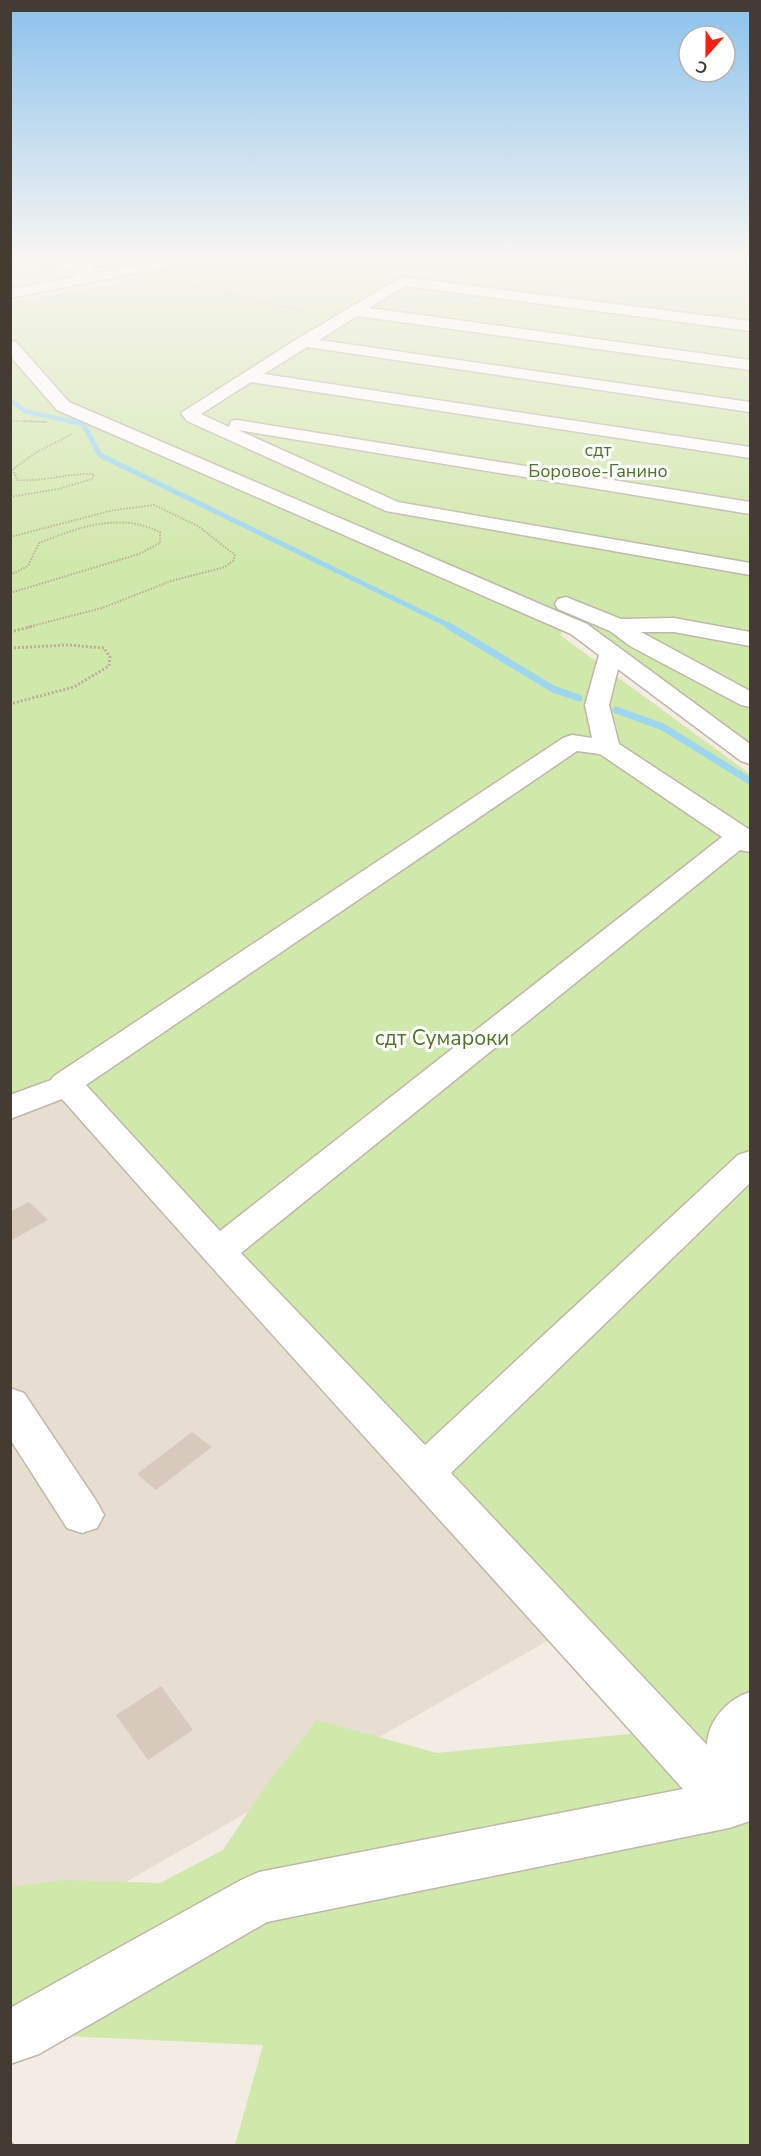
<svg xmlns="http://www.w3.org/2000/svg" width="761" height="2156" viewBox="0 0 761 2156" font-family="'Nunito Sans',sans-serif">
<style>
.residential{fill:#e6ded1}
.green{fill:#d1e8ab}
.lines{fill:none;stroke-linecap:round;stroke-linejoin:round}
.stream-far2{stroke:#9dd6f1;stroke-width:4.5}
.stream-far1{stroke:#9dd6f1;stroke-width:5}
.stream{stroke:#9dd6f1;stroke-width:7}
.building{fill:#d7cabc}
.service-casing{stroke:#c0b6a9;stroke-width:4}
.minor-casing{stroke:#c0b6a9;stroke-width:3}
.path-far3{stroke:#bfae97;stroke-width:1.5;stroke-dasharray:1.5 1.5;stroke-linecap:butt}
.path-far2{stroke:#bfae97;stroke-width:2;stroke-dasharray:1.5 1.5;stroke-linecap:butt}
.path-far1{stroke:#bfae97;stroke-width:3;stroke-dasharray:2 2;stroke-linecap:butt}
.path{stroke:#bfae97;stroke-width:6;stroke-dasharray:4.5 4.5;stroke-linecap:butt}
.service{fill:#fff;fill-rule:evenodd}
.minor{fill:#fff;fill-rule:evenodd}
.labels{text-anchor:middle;stroke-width:6;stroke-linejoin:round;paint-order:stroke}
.far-park-label{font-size:18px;fill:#4b7626;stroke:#fff}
.park-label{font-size:21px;fill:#4b7626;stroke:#fff}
</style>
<rect width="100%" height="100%" fill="#f2ece3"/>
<polygon class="residential" points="66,1083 570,1628 63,1918 10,1933 10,1105"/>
<polygon class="green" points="230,261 750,262 750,744 573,615 560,635 750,774 750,2145 235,2145 263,2045 19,2034 11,2020 10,1887 65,1880 160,1883 223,1850 266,1785 317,1720 437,1753 689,1728 66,1083 11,1105 11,302 109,285 176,267"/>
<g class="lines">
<polyline class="stream-far2" points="10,400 25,411 78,423"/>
<polyline class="stream-far1" points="71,421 83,424 100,455 452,627"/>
<g class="stream">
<polyline points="449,626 553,689 579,698"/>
<polyline points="616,710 663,727 750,781"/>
</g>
</g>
<g class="building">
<polygon points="29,1202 48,1220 10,1241 10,1212"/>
<polygon points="192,1432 212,1447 156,1490 137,1474"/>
<polygon points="161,1686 193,1730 148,1760 116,1715"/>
</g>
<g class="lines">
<g class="service-casing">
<polygon id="service" points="112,261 151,261 147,263 77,267 73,265"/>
</g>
<g class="minor-casing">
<g id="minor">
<path d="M35,261C54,261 73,260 91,265L94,273L159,261H187L180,265L10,298V289L78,276L75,273L76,271L42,265Z"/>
<polygon points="402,277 750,321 750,331 405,286 369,308 750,360 750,370 357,316 319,340 750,402 750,412 307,347 264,374 750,447 750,458 251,382 201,414 229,427 231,421 237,420 750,502 750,514 238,430 398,502 750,563 750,575 386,511 187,421 181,413 297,339"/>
<path d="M10,340L16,342L69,402L587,624L750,744V764L741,761L618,669L609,705L619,744L750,830V852L740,850L241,1253L425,1445L738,1155L750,1151V1183L451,1473L707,1745C708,1720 728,1699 750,1692V1821L729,1828L267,1922L39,2054L10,2064V2008L241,1880L259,1872L683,1789C476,1559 267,1331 62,1099L10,1119V1095L51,1080L54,1076L563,738L572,735L592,738L585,705L599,655L571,634L57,410L10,356ZM577,751L600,754L722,837L220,1231L86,1085Z"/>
<polygon points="566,597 621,619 674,618 750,632 750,646 674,632 641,632 750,691 750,707 741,705 630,646 610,631 558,609 555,604 558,599"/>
<polygon points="10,1388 24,1393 97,1502 104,1515 97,1528 82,1533 67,1528 10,1439"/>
</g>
</g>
<g class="path-far3">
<polyline points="178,282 311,313"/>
<polyline points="10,421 47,422"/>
</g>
<g class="path-far2">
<polyline points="24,421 47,422"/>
<path d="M10,497L58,489L92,479L94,474C68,473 43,482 17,480L13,469L37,452L72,434"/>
<polyline points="10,537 114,510 154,505 198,526 235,555 233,561 225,567 171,581 102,608 28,627"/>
<path d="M10,575L28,566L39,543C80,527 118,512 160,532V543L139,554L10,593"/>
</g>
<g class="path-far1">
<polyline points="10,632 34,626"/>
<polyline points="10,648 68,645 104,648 110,657 109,666 74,687 10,704"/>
</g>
<polyline class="path" points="10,2144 12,2146"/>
<use href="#service" class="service"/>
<use href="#minor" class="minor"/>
</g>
<linearGradient id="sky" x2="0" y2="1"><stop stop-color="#8ac2ec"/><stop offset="0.46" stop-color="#f9f6f2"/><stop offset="1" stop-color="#f9f6f2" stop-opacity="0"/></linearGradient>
<rect width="761" height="563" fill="url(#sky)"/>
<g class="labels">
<g class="far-park-label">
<text x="598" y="456">сдт<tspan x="598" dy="21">Боровое-Ганино</tspan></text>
</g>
<g class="park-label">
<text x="442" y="1045">сдт Сумароки</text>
</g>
</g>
<rect width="761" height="2156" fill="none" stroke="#443c33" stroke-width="24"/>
<g transform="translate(707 54) rotate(201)"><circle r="28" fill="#ffffff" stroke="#b4b1ad" stroke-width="1.5"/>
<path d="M0-4.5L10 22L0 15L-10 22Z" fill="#fe1f0f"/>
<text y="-9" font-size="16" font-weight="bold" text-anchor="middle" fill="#443c33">С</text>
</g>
</svg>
